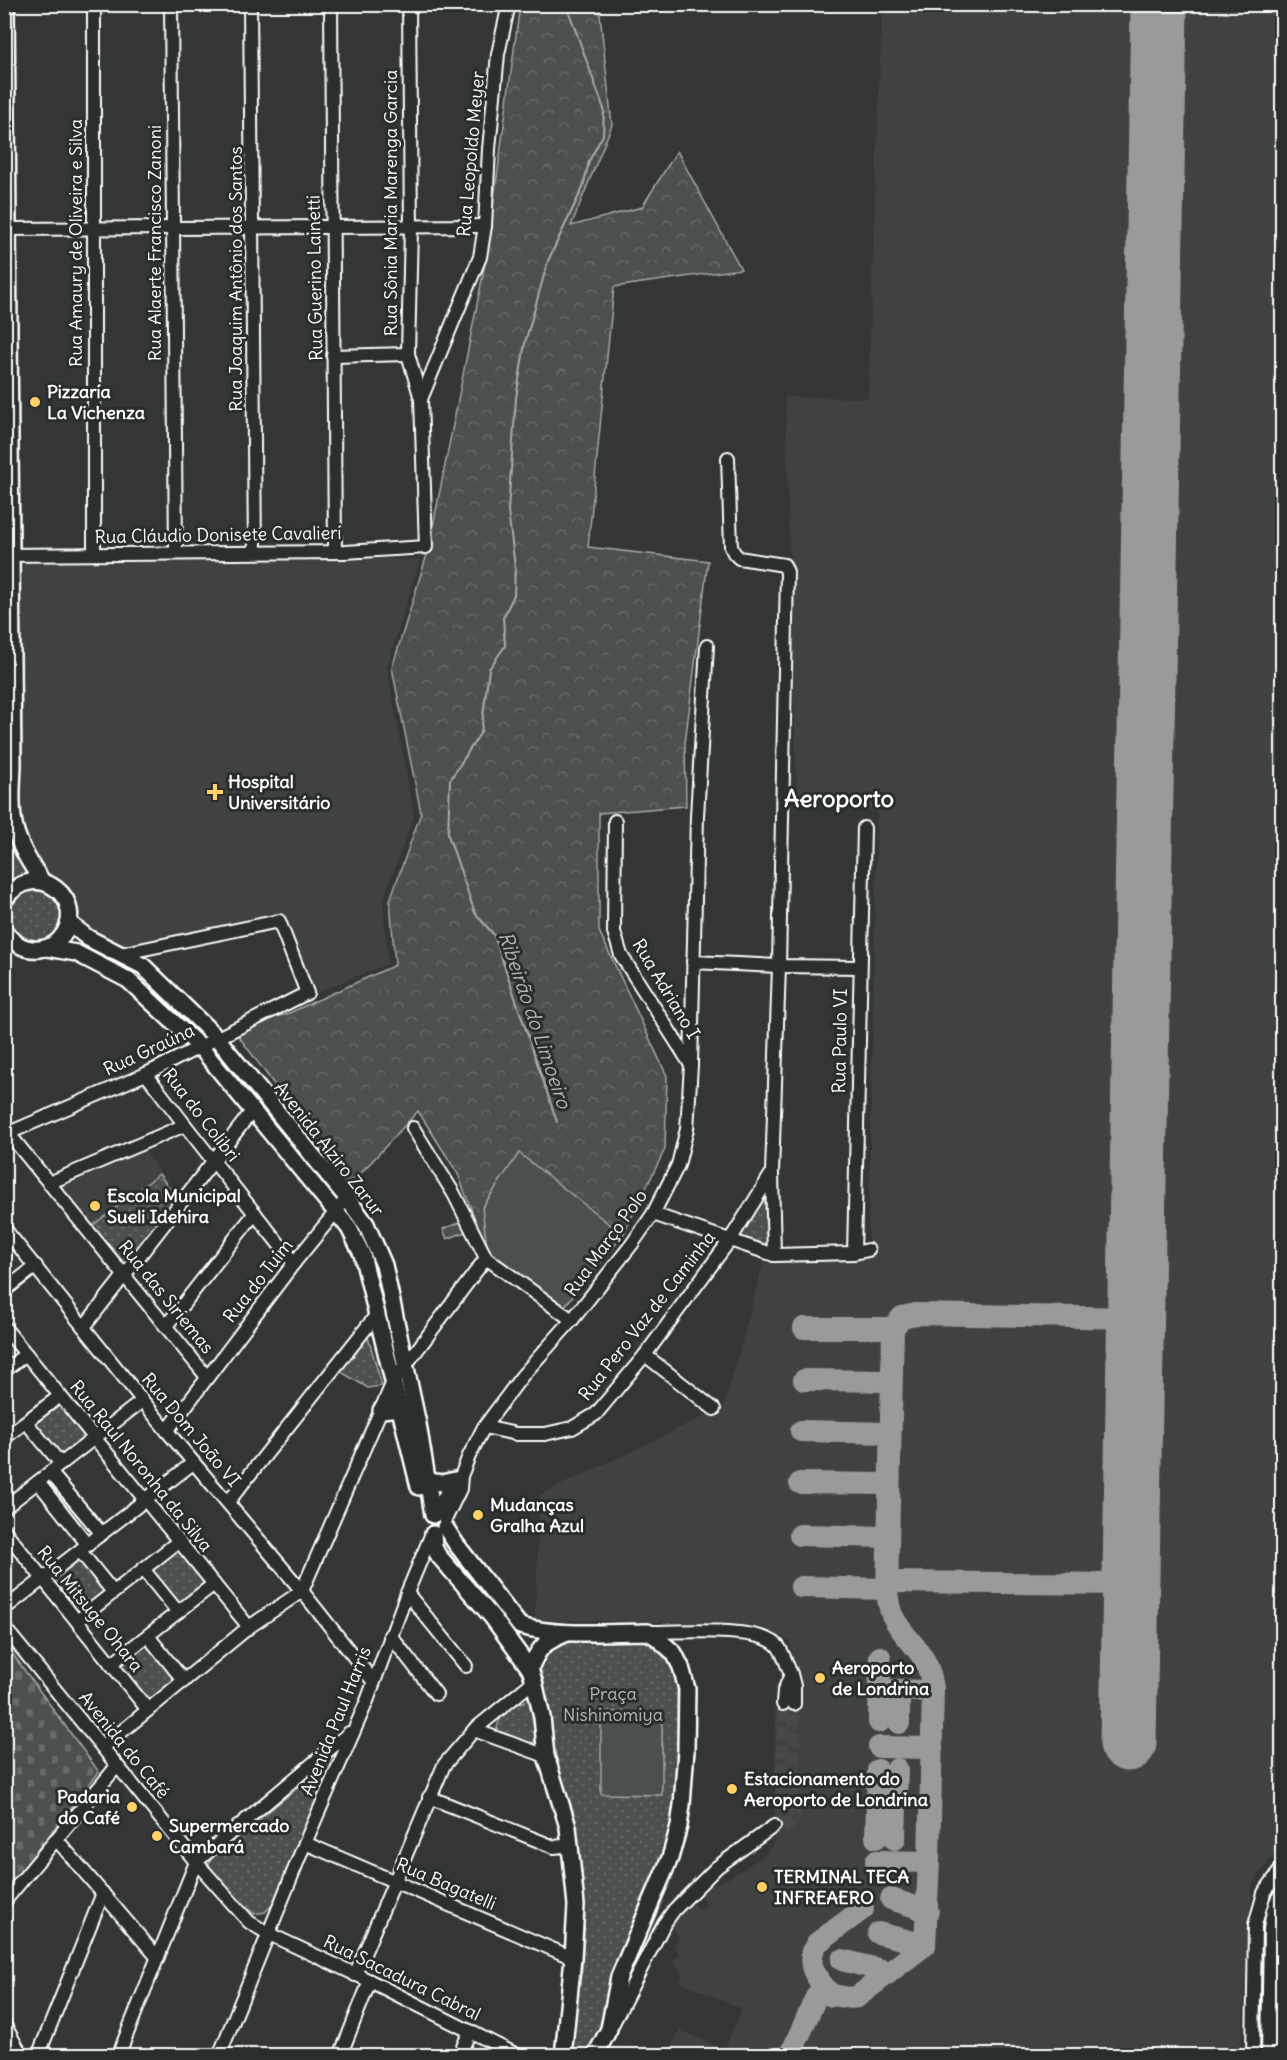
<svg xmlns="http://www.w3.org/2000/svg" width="1287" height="2060" viewBox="0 0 1287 2060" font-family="Delius,sans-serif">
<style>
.built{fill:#404243}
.grass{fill:url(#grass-dots);stroke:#a6a7a8;stroke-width:1.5}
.forest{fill:url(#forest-crowns);stroke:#a6a7a8;stroke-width:1.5}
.cemetery{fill:url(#cemetery-stones);stroke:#a6a7a8;stroke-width:1.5}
.garden{fill:#4c4f50;stroke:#a6a7a8;stroke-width:1.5}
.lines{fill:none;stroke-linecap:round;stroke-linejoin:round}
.stream{stroke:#abacad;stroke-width:2}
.taxiway{stroke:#999a9a;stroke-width:22}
.runway{stroke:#999a9a;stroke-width:57}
.minor-tunnel{stroke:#47494a;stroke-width:12;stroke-dasharray:12 6;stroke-linecap:butt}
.minor-casing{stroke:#fff;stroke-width:16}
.major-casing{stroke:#fff;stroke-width:20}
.minor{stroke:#2a2d2e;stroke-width:12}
.major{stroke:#2a2d2e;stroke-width:15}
.poi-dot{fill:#ffd166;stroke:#2a2d2e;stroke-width:2}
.labels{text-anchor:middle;stroke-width:6;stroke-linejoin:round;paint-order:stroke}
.street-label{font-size:18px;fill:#fff;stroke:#2a2d2e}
.poi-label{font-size:18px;font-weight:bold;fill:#fff;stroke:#2a2d2e;text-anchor:start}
.park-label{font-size:18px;fill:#b7b9b9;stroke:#2a2d2e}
.water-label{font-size:20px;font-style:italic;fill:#b2b3b4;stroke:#2a2d2e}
.district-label{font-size:24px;font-weight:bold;fill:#fff;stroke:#2a2d2e}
</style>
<defs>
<pattern id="grass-dots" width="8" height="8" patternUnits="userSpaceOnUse" patternTransform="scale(1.5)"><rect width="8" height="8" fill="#4c4f50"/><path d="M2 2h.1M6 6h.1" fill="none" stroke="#67696a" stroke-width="1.8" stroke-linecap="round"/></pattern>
<pattern id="forest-crowns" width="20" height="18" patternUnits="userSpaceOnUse" patternTransform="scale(1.5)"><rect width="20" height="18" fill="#4c4f50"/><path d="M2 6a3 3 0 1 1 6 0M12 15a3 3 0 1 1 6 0" fill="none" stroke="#67696a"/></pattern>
<pattern id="cemetery-stones" width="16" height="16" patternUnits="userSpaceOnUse" patternTransform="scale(1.5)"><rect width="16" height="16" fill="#4c4f50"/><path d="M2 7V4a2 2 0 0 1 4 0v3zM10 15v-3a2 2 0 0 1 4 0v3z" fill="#67696a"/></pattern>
</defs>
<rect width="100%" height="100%" fill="#333536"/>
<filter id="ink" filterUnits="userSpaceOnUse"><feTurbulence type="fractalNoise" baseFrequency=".0167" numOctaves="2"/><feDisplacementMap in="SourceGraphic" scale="12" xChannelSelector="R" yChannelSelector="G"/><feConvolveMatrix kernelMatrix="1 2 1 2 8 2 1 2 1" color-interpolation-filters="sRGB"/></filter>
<g filter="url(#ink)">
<g class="built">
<polygon points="882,5 1282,5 1282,1843 1252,1885 1241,2055 929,2056 921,2051 922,2055 666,2055 680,2030 724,2050 742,2009 680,1981 683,1973 672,1961 680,1955 673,1945 680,1938 672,1927 679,1916 691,1903 701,1910 706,1904 700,1896 711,1885 729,1878 766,1854 774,1842 776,1704 794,1704 793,1655 790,1641 763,1627 661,1622 535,1620 540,1495 724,1407 763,1264 868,1250 877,812 797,795 785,397 868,398"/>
<polygon points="420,559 387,667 414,816 383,900 388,964 315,993 281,914 117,948 101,935 94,933 87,928 80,918 71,896 48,877 38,865 19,825 23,563"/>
<polygon points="142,1147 160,1172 91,1228 55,1184"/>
</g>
<g class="grass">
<polygon points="4,776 8,776 32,874 7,888"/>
<circle cx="35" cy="915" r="27"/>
<polygon points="159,1174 177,1198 126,1265 92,1226"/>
<polygon points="765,1194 767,1248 733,1240"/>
<polygon points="4,1334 20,1353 4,1366"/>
<polygon points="368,1337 382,1386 368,1388 338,1370"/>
<polygon points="60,1399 91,1437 61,1460 30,1423"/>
<polygon points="50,1476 98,1534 88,1541 42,1483"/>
<polygon points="179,1546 208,1583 179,1606 149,1570"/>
<polygon points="79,1556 108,1592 77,1616 48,1579"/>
<path d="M635,1637C659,1644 668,1655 677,1678L678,1801L674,1832L655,1884L615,1966L595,2046C590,2052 585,2054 577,2052L571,2042L573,2012L582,1969L584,1930L582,1872L577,1837L554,1755L539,1670C541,1662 543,1653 549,1648C563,1638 616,1639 635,1637Z"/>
<polygon points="147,1641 178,1681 149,1705 117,1666"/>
<path d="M531,1700L535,1711L534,1721L537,1740L531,1743L500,1732L497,1728C498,1715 518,1701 531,1700Z"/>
<polygon points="337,1756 272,1905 265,1912 254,1914 213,1874 209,1864 212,1857"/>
</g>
<polygon class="forest" points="520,5 599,5 612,125 571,226 642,207 677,151 741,269 614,287 588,547 708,561 685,743 686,806 599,813 599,931 667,1076 665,1149 623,1235 563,1308 488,1254 458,1174 418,1111 351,1184 310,1133 237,1034 258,1022 287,1014 395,965 390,900 421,813 392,668 428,551 486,259"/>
<polygon class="cemetery" points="6,1645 99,1772 5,1891 4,1647"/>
<g class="garden">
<polygon points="519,1153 623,1235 563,1308 488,1254 482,1208"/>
<polygon points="463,1221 468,1231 447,1239 443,1229"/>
<polygon points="601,1712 662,1712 662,1795 601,1794"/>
</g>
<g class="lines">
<polyline class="stream" points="557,1122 494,935 475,913 448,835 450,780 481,732 489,669 505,646 503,618 514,595 515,567 508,511 516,398 525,343 548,261 583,187 589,161 603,135 604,109 566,4"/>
<g class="taxiway">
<polyline points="804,1328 893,1328"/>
<polyline points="804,1380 891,1381"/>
<polyline points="801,1431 890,1433"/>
<polyline points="800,1483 888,1484"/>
<polyline points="800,1535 887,1537"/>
<polyline points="887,1582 1131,1584"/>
<polyline points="801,1587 887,1589"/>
<polyline points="879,1690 933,1691"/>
<polyline points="879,1722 880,1657"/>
<polyline points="899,1723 899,1690"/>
<polyline points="879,1747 932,1748"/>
<polyline points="876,1838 878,1770"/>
<polyline points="895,1839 897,1769"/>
<polyline points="876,1861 929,1862"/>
<polyline points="891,1899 928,1911"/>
<polyline points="878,1933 925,1945"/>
<polyline points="842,1960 889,1972"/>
<path d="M832,1996C818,1980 803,1965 817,1943L863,1909"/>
<path d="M790,2056L817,1995C830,1990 842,2001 857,1997L925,1945L929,1861L933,1688C927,1648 908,1646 892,1615C889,1608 888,1599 887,1592L893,1328L902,1317L916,1314L1135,1318"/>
</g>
<polyline class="runway" points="1128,1743 1159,4"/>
<g class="minor-tunnel">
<polyline points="774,1826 781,1819 783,1704"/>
<polyline points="783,1829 794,1820 794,1704"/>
</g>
<g class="minor-casing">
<g id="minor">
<polyline points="171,4 176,553"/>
<polyline points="250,4 255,552"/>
<polyline points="331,4 335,552"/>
<polyline points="409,4 411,228 408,354 421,399"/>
<polyline points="4,229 485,226"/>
<polyline points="333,356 408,354"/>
<polyline points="94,554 94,4"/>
<polyline points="4,555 345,552 426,547 421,399 480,257 485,226 489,149 498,54 509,4"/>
<polyline points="615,821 614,932 621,955 691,1065"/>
<polyline points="693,962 779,966 860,967"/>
<polyline points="146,1074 185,1125 294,1263"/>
<polyline points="413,1128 454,1194 486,1258 572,1320"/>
<polyline points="5,1129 207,1377"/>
<polyline points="4,1135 146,1074 307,993 279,921 120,954"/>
<polyline points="772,1174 774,1255"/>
<polyline points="49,1183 185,1125"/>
<polyline points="653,1214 774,1255 854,1253 868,1250"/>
<polyline points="4,1228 167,1431 302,1591 373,1681"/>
<polyline points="854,1253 864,828"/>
<polyline points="4,1291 36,1266"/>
<polyline points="166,1326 255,1213"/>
<polyline points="4,1327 249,1627"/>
<polyline points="84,1327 253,1110"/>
<polyline points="645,1355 714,1409"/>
<polyline points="4,1371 26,1354"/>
<polyline points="26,1422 61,1464"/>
<polyline points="484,1427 516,1434 545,1434 572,1428 596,1414 645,1355 730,1240 772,1173 779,966 787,572 784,565 739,558 734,553 731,547 728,458"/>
<polyline points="167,1431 294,1263 347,1198"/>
<polyline points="4,1438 60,1396"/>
<polyline points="50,1472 102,1534"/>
<polyline points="38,1482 88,1545"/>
<polyline points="228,1502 378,1313"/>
<polyline points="4,1508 142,1401"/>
<path d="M436,1514C442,1501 448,1485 460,1477"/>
<polyline points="445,1520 460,1489 461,1476 469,1456 484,1427 522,1376 572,1320 632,1244 653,1214 678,1165 687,1129 691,1065 697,816 707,646"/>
<polyline points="4,1530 148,1710"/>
<polyline points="80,1551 113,1592"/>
<polyline points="143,1569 178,1612"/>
<polyline points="407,1593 466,1666"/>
<polyline points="4,1609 193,1463"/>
<polyline points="77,1621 179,1541"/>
<polyline points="4,1627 196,1862 249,1922 269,1934 370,1981 519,2056"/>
<path d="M648,1632C676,1632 758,1626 777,1645C783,1651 787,1666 791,1674L784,1691L783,1704"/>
<polyline points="390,1635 436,1694"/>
<polyline points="148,1636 184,1681"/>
<polyline points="111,1664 214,1584"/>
<polyline points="791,1674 794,1686 794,1704"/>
<polyline points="474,1730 546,1756"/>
<polyline points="103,1747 249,1627 302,1591 393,1382 486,1258"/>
<polyline points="429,1797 554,1847 571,1845"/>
<polyline points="57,1840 158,1958"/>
<polyline points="305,1843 573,1958"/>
<polyline points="4,1902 117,1766"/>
<polyline points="355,1975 444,1765 474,1730 534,1681"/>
<polyline points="613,2023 664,1924 674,1910 717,1867 774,1826"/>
<polyline points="4,2024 22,2056"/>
<polyline points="38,2056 103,1893"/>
<polyline points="118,2056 196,1862 349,1733"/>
<polyline points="219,2056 305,1843 367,1701 407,1593 432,1533"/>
<polyline points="340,2056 370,1981"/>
<polyline points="459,2056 470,2031"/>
<polyline points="1253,2056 1255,1925 1264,1893 1282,1868"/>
<path d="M1268,2056L1270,1930C1272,1916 1273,1903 1282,1892"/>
</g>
</g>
<g class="major-casing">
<g id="major">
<path d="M6,4L13,766C10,821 11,836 42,881"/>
<path d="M4,900C36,855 92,902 60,939C55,945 47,948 40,949C24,951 13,943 4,931"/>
<polyline points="69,923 88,938 143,966 217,1038 347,1198 366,1224 384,1265 418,1424 433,1515"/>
<polyline points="47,948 76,953 128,980 200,1047 349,1228 362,1254 419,1487"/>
<polyline points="381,1410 400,1408"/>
<polyline points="427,1481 442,1483 455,1480"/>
<path d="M445,1527L456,1544L520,1626C560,1637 606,1632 648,1632L656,1637L674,1653L681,1667L687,1689L686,1750L682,1805L679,1826L670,1858L619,1977L609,2029L595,2056"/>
<polyline points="433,1534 434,1547 438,1555 492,1617 530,1669 534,1681 542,1717 546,1756 568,1827 576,1905 573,1958 563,2056"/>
<path d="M530,1669C539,1646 545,1642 567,1633"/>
</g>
</g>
<use href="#minor" class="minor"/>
<use href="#major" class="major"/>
</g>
</g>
<g class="poi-dot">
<circle cx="35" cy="402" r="6"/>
<path d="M212 783h6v6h6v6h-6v6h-6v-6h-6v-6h6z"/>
<circle cx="95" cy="1206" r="6"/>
<circle cx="478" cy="1515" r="6"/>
<circle cx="820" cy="1678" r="6"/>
<circle cx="732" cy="1789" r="6"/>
<circle cx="132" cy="1807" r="6"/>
<circle cx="157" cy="1836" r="6"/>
<circle cx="762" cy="1887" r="6"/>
</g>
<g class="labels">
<g class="street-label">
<text transform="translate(471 154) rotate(-85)" y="6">Rua Leopoldo Meyer</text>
<text transform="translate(391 203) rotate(-90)" y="6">Rua Sônia Maria Marenga Garcia</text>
<text transform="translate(76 243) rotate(-90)" y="6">Rua Amaury de Oliveira e Silva</text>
<text transform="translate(155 243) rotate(-90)" y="6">Rua Alaerte Francisco Zanoni</text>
<text transform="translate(315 278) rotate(-91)" y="6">Rua Guerino Lainetti</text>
<text transform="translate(236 279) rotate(-90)" y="6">Rua Joaquim Antônio dos Santos</text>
<text transform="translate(218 535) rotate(-1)" y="6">Rua Cláudio Donisete Cavalieri</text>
<text transform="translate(666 989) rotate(59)" y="6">Rua Adriano I</text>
<text transform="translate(840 1041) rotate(-89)" y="6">Rua Paulo VI</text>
<text transform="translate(149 1050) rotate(-25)" y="6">Rua Graúna</text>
<text transform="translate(201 1115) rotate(52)" y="6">Rua do Colibri</text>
<text transform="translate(329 1149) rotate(52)" y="6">Avenida Alziro Zarur</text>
<text transform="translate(606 1243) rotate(-54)" y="6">Rua Março Polo</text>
<text transform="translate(258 1281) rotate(-52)" y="6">Rua do Tuim</text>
<text transform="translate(166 1297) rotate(51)" y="6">Rua das Siriemas</text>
<text transform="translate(647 1316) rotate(-52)" y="6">Rua Pero Vaz de Caminha</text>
<text transform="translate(191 1430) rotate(50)" y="6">Rua Dom João VI</text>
<text transform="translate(141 1466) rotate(51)" y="6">Rua Raul Noronha da Silva</text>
<text transform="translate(90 1609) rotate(51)" y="6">Rua Mitsuge Ohara</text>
<text transform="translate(336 1721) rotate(-68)" y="6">Avenida Paul Harris</text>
<text transform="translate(124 1745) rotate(51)" y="6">Avenida do Café</text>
<text transform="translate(446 1884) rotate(23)" y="6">Rua Bagatelli</text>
<text transform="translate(402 1978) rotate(26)" y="6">Rua Sacadura Cabral</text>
</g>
<g class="poi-label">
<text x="47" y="398">Pizzaria<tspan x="47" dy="21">La Vichenza</tspan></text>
<text x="228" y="788">Hospital<tspan x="228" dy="21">Universitário</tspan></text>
<text x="107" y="1202">Escola Municipal<tspan x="107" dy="21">Sueli Idehira</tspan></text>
<text x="490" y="1511">Mudanças<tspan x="490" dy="21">Gralha Azul</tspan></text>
<text x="832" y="1674">Aeroporto<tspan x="832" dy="21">de Londrina</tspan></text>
<text x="744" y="1785">Estacionamento do<tspan x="744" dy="21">Aeroporto de Londrina</tspan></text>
<text x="120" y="1803" text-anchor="end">Padaria<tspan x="120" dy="21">do Café</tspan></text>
<text x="169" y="1832">Supermercado<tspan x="169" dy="21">Cambará</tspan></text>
<text x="774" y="1883">TERMINAL TECA<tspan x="774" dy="21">INFREAERO</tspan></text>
</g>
<g class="park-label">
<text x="613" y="1700">Praça<tspan x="613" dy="21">Nishinomiya</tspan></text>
</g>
<g class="water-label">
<text transform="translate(535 1020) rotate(71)" y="7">Ribeirão do Limoeiro</text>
</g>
<g class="district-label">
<text x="839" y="807">Aeroporto</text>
</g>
</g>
<rect width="1287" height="2060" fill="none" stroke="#2a2d2e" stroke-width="24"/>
<rect x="12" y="12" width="1263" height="2036" fill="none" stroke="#fff" stroke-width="2" filter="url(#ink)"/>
</svg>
